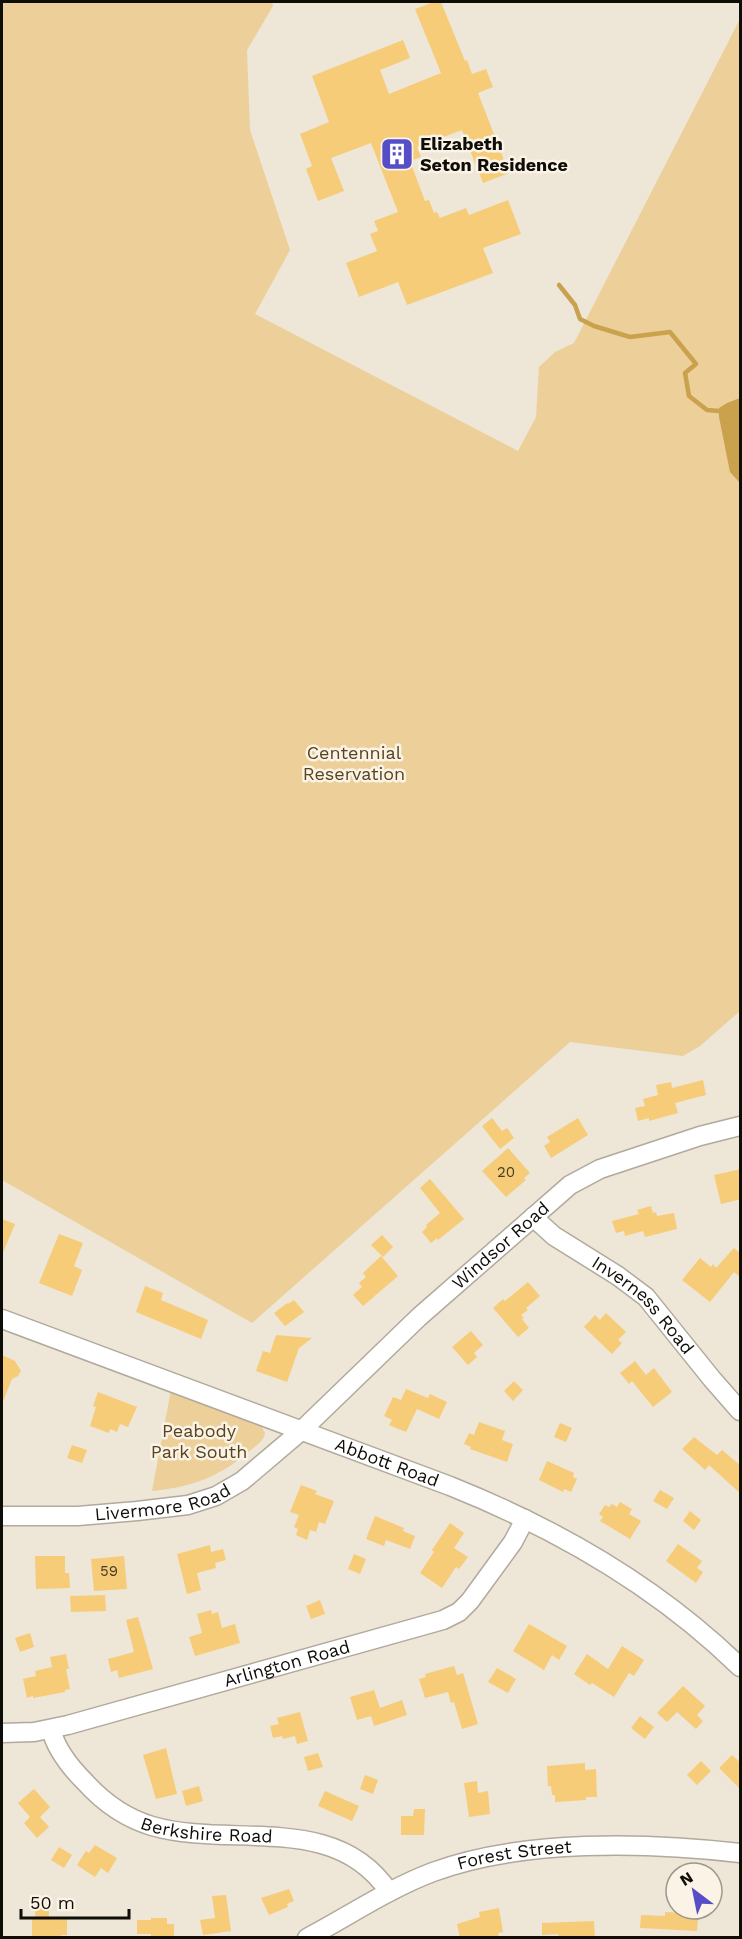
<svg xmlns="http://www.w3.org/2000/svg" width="742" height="1939" viewBox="0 0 742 1939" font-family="'Work Sans',sans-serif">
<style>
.green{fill:#eccf99}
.water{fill:#caa14d}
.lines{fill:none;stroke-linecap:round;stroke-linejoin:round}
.stream{stroke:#caa14d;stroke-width:4.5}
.building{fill:#f6cc79}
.minor-casing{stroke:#b1aa9c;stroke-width:21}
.minor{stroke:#fff;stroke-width:18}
.labels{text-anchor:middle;stroke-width:5;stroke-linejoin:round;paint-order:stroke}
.number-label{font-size:15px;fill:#493d24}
.poi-label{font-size:18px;font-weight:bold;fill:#0f0d08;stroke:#fbf3e5;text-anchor:start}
.park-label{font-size:18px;fill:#564421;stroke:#fbf3e5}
.street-label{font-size:18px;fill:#0f0d08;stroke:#fbf3e5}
</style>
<rect width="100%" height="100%" fill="#eee6d7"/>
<g class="green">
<polygon points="2,2 272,2 273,6 247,50 250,130 290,250 255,314 518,451 536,417 539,367 555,352 574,343 740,19 740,1011 700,1046 683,1056 570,1042 252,1323 2,1180"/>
<path d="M171,1390L261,1425L265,1433L264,1437C260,1444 253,1448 247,1453C217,1478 191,1487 152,1491Z"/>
</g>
<polygon class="water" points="740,398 740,483 730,472 719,417 719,408 727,403"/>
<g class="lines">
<polyline class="stream" points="559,285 575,305 580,319 594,326 630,337 670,332 696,364 685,373 689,396 707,410 719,411"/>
</g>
<g class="building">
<polygon points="434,2 441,2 465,61 467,60 472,74 486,69 493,87 478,93 509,173 483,183 462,130 417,147 421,157 410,161 425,201 429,200 434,213 437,212 440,218 466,208 469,215 508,200 521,234 483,248 493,273 407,305 398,282 359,297 346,263 377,251 370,234 378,231 374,221 398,212 371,143 331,158 344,191 318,201 306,169 312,166 300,134 329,122 312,76 403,40 410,58 380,70 389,94 441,73 415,9"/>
<polygon points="703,1080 706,1095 675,1103 678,1113 649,1121 649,1118 638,1121 635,1108 645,1106 643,1099 658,1095 656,1085 671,1082 672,1088"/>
<polygon points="492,1118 502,1131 507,1128 514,1138 500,1149 482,1126"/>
<polygon points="578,1118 588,1135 551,1158 544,1146 550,1142 547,1137"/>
<polygon points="508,1148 530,1173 524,1178 526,1180 506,1197 482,1171"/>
<polygon points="741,1169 741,1199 721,1204 714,1175"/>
<polygon points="430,1179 464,1219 438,1240 437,1238 431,1243 422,1232 427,1227 426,1225 440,1213 420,1188"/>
<polygon points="651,1206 653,1213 656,1212 657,1216 674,1213 677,1229 645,1237 643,1231 625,1236 624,1231 616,1233 612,1221 639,1214 637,1210"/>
<polygon points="2,1219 15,1224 2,1255"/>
<polygon points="59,1234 83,1243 74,1266 82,1270 72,1296 39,1283"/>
<polygon points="382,1235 393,1247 383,1257 371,1245"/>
<polygon points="734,1248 741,1254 741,1278 734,1272 710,1302 682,1280 700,1258 711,1267 713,1264 716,1268"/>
<polygon points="381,1256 398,1276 363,1306 353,1295 362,1287 359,1283 366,1277 363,1273"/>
<polygon points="528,1282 540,1296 526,1308 528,1310 521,1315 524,1318 522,1319 529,1328 518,1337 493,1308 503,1299 505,1301"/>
<polygon points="145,1286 163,1293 161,1300 208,1320 201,1339 136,1312"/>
<polygon points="294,1300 304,1312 285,1326 274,1313 287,1303 288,1304"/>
<polygon points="606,1313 626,1332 618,1340 622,1343 612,1354 584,1327 595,1315 600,1320"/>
<polygon points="471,1331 483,1345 474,1353 477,1357 468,1365 452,1347"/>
<polygon points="276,1335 312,1338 299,1348 287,1382 256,1371 263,1351 270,1353"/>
<polygon points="2,1355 15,1361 21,1371 18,1376 12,1379 2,1404"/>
<polygon points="635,1361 646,1375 654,1368 672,1392 653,1407 632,1381 629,1384 620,1373"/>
<polygon points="514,1381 523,1390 513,1401 504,1391"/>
<polygon points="406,1389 428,1398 430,1394 447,1402 439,1419 417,1409 406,1432 389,1425 392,1420 384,1416 393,1397 401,1400"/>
<polygon points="98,1392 137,1407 128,1427 120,1424 117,1432 110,1429 109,1433 90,1426 96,1407 93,1406"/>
<polygon points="479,1422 505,1431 502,1440 513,1444 507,1462 470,1449 471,1447 464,1444 469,1433 474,1435"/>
<polygon points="560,1423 572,1428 566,1442 554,1437"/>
<polygon points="694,1437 717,1455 722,1450 741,1466 741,1494 709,1465 705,1470 682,1449"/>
<polygon points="72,1445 87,1450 82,1463 67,1458"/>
<polygon points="547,1461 574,1473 573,1477 577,1479 571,1492 564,1489 563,1492 539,1480"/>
<polygon points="301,1485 317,1491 315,1494 334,1501 325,1524 319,1522 316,1532 310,1530 307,1540 296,1535 298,1529 294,1527 299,1515 290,1512"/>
<polygon points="660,1490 674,1498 667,1509 653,1501"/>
<polygon points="620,1502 632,1509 629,1514 641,1521 630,1539 600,1521 603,1517 599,1514 605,1505 609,1507 612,1504 617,1507"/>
<polygon points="690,1511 701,1520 694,1530 683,1521"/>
<polygon points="375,1516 404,1528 403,1531 415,1536 410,1549 386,1540 384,1546 366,1539"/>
<polygon points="450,1523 464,1533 454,1548 468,1557 459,1569 456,1567 442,1588 420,1573 434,1552 432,1550"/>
<polygon points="678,1544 702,1561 697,1568 703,1572 696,1583 666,1561"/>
<polygon points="210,1545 211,1552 223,1549 226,1560 215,1563 216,1568 197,1573 201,1590 187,1594 177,1554"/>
<polygon points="354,1554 366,1559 360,1574 348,1569"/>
<polygon points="35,1556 65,1556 65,1573 69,1573 70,1588 36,1589"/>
<polygon points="124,1556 127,1589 94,1591 91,1559"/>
<polygon points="105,1595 106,1611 71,1612 70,1596"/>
<polygon points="320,1600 325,1614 311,1619 306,1606"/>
<polygon points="211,1610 212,1614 218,1612 222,1628 235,1624 240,1643 195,1656 189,1637 202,1633 197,1614"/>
<polygon points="138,1617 153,1669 119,1678 117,1670 111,1672 108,1659 134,1652 126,1620"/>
<polygon points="529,1624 567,1646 559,1660 552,1655 544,1670 513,1651"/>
<polygon points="30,1633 34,1647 20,1652 15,1638"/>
<polygon points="622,1646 644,1660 634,1676 629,1673 614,1697 592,1683 590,1685 574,1674 587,1654 608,1669"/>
<polygon points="66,1654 69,1669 66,1669 70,1689 65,1690 65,1692 33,1698 33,1696 27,1698 23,1679 36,1676 35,1671 52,1667 50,1657"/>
<polygon points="454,1666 457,1675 463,1673 478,1724 462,1729 454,1702 451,1703 448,1692 425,1698 419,1679 426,1677 425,1674"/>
<polygon points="497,1668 516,1679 508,1693 488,1682"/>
<polygon points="683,1686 705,1706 697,1715 703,1721 696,1729 677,1712 667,1722 657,1713"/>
<polygon points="374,1690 380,1708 402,1700 407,1715 374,1726 371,1716 357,1720 350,1697"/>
<polygon points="300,1712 308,1741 297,1744 295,1736 283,1739 282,1736 273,1738 270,1726 279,1724 277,1718"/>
<polygon points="640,1716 654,1727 645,1739 631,1728"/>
<polygon points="166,1748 177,1794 156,1799 143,1755"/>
<polygon points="318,1753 323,1767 308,1771 304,1757"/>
<polygon points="732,1755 741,1763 741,1790 719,1768"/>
<polygon points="701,1761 711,1771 697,1785 687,1775"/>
<polygon points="585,1763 585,1770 596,1769 597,1797 586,1797 586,1800 555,1802 555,1795 552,1795 551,1786 548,1786 547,1766"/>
<polygon points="365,1775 378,1780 373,1794 360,1789"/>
<polygon points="477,1781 478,1793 488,1791 490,1814 469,1817 464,1783"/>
<polygon points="199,1786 203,1801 186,1806 182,1791"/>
<polygon points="34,1789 50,1807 40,1817 49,1827 37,1838 24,1823 30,1817 18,1803"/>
<polygon points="325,1791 359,1806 352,1821 318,1806"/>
<polygon points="414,1809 425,1809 424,1835 401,1835 401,1816 413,1816"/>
<polygon points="95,1845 117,1858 108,1873 101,1868 95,1877 77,1865 86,1851 89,1853"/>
<polygon points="59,1847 72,1855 64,1868 51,1860"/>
<polygon points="289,1889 294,1901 287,1904 288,1907 269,1915 261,1898"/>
<polygon points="226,1895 231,1931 203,1935 200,1920 215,1918 212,1896"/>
<polygon points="35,1905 49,1905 49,1919 67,1919 67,1935 61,1935 61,1938 32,1937 32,1918 35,1918"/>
<polygon points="499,1908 503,1932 498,1933 499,1938 460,1938 457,1924 480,1917 479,1912"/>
<polygon points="665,1912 689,1913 689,1917 698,1918 697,1931 640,1928 641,1915 665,1916"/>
<polygon points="151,1918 167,1918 167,1924 174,1924 174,1937 151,1937 151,1934 137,1934 137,1920 151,1920"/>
<polygon points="594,1921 595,1938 559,1938 558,1934 542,1935 542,1923"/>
</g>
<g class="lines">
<g class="minor-casing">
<g id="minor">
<path id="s1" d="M533,1217L554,1236L618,1276L646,1297L712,1379L740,1411"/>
<path id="s2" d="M2,1319L450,1486C555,1528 658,1587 740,1667"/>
<path id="s3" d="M2,1516H78L137,1511L188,1505L216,1496L242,1481L301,1431L419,1317L570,1185L600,1169L700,1136L740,1126"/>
<path id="s4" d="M51,1729C56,1750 70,1767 85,1782C104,1803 125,1818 152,1826C231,1849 335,1811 389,1892"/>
<path id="s5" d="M2,1733L34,1732L68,1725L443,1620L459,1612L470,1601L513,1542L525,1519"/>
<path id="s6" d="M307,1938C349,1916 388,1889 433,1872C522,1839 647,1842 740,1853"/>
</g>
</g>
<use href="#minor" class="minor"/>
</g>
<defs>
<g id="building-square" transform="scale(1.725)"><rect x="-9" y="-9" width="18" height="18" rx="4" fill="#554ec6" stroke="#fbf3e5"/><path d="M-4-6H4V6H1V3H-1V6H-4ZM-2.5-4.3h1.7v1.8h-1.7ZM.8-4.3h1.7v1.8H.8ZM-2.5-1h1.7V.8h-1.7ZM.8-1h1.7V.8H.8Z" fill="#fff"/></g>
</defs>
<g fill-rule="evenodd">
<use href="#building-square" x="397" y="154"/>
</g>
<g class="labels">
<g class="number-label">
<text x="506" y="1177">20</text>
<text x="109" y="1576">59</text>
</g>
<g class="poi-label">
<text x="420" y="150">Elizabeth<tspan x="420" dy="21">Seton Residence</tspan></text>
</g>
<g class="park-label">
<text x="354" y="759">Centennial<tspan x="354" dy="21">Reservation</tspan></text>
<text x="199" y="1437">Peabody<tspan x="199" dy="21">Park South</tspan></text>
</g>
<g class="street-label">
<text dy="6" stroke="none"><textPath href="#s3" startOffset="596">Windsor Road</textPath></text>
<text dy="6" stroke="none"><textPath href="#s1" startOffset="142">Inverness Road</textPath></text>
<text dy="6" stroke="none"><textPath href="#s2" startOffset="411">Abbott Road</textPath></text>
<text dy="6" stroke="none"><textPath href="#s3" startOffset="162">Livermore Road</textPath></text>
<text dy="6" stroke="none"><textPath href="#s5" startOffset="294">Arlington Road</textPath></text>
<text dy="6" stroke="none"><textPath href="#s4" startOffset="200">Berkshire Road</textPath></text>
<text dy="6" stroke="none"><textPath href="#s6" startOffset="226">Forest Street</textPath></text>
</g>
</g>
<rect width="742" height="1939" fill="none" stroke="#0f0d08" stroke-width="6"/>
<g transform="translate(694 1891) rotate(328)"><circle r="28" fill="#fbf3e5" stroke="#9d978d" stroke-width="1.5"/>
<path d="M0-4.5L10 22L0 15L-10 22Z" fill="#554ec6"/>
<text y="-9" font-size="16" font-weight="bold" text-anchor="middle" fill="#0f0d08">N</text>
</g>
<path d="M21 1909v9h108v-9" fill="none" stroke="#0f0d08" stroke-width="3"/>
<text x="30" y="1909" font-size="18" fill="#0f0d08" stroke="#fbf3e5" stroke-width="4.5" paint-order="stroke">50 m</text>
</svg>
